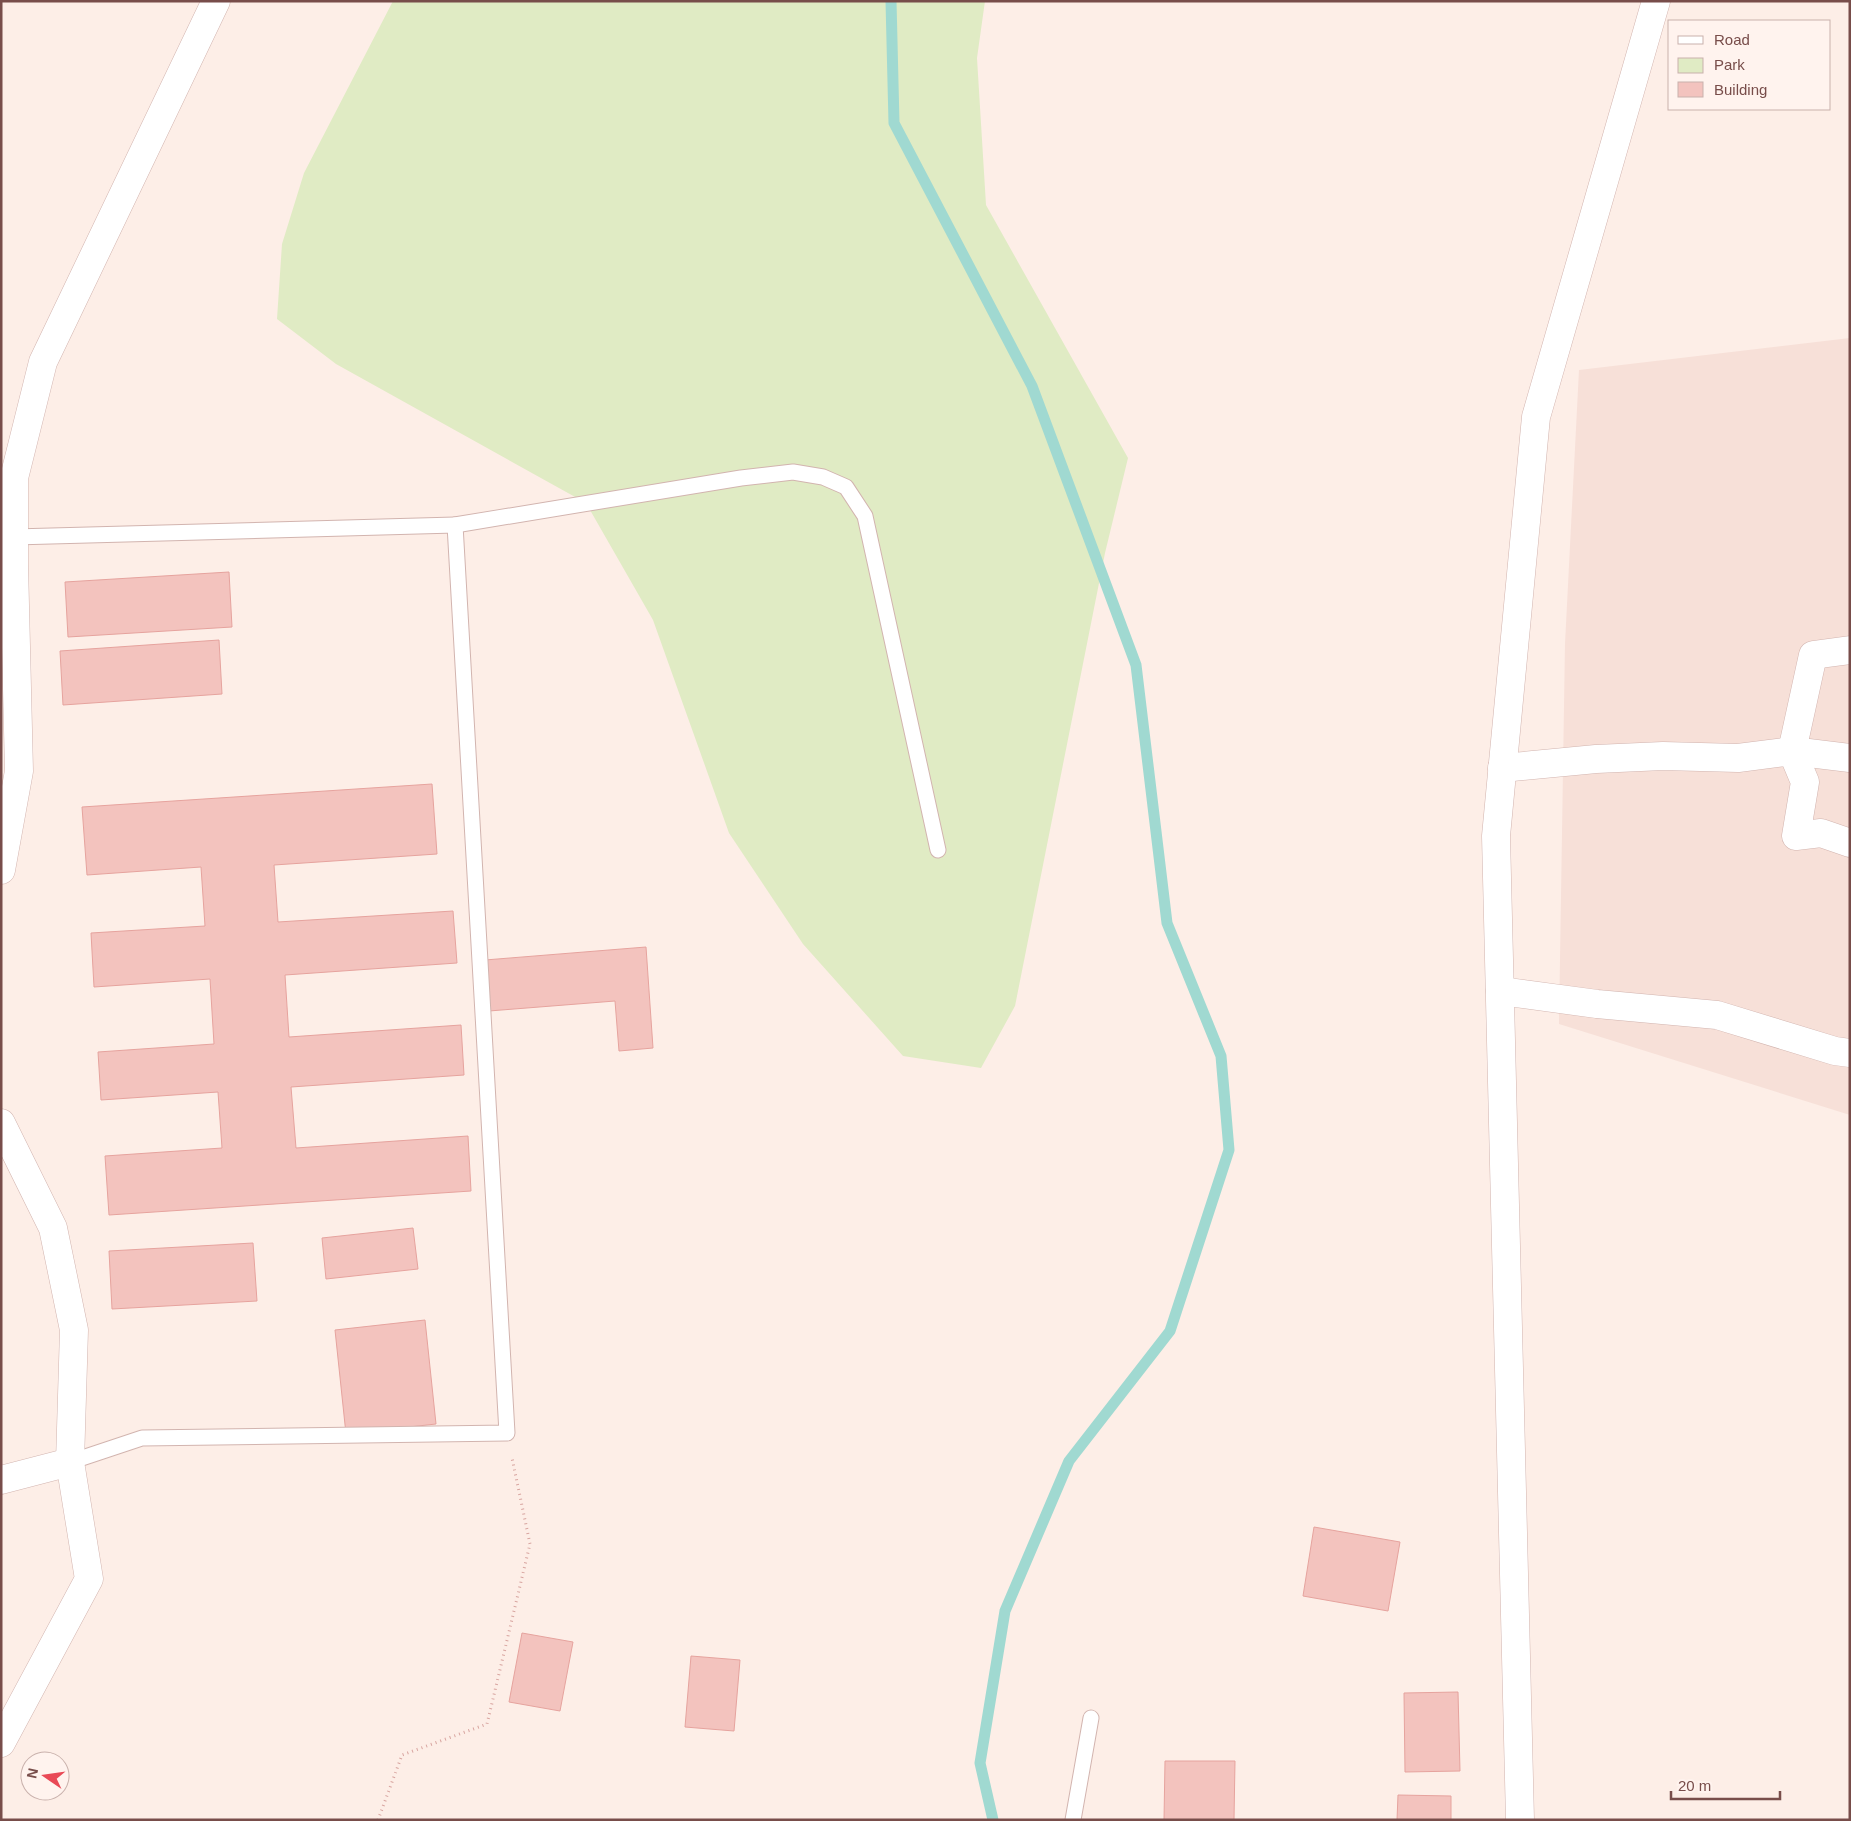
<svg xmlns="http://www.w3.org/2000/svg" width="1851" height="1821" viewBox="0 0 1851 1821" font-family="Helvetica,sans-serif">
<style>
.residential{fill:#f7e0d8}
.green{fill:#e0ebc4}
.lines{fill:none;stroke-linecap:round;stroke-linejoin:round}
.stream{stroke:#a0d9d1;stroke-width:11}
.building{fill:#f3c3be;stroke:#e6a39e}
.service-casing{stroke:#d2b4af;stroke-width:17}
.minor-casing{stroke:#d2b4af;stroke-width:29}
.path{stroke:#d8a5a0;stroke-width:3;stroke-dasharray:1 4;stroke-linecap:butt}
.service{stroke:#fff;stroke-width:15}
.minor{stroke:#fff;stroke-width:28}
</style>
<rect width="100%" height="100%" fill="#fdeee7"/>
<polygon class="residential" points="1850,338 1850,1115 1559,1024 1565,644 1579,370"/>
<polygon class="green" points="393,1 985,1 977,58 986,205 1128,458 1105,553 1015,1006 981,1068 903,1056 803,944 729,833 653,620 586,503 336,364 277,319 282,244 304,173"/>
<g class="lines">
<polyline class="stream" points="891,1 894,123 1032,386 1136,665 1167,923 1221,1056 1229,1150 1170,1331 1069,1461 1005,1611 980,1763 993,1820"/>
</g>
<g class="building">
<polygon points="229,572 232,627 68,637 65,582"/>
<polygon points="219,640 222,694 63,705 60,651"/>
<polygon points="432,784 437,854 274,865 278,922 453,911 457,963 285,975 289,1037 461,1025 464,1075 291,1087 296,1148 468,1136 471,1191 109,1215 105,1156 222,1148 218,1092 101,1100 98,1052 214,1044 210,979 94,987 91,933 205,926 201,867 87,875 82,807"/>
<polygon points="646,947 653,1048 619,1051 615,1001 489,1011 485,960"/>
<polygon points="413,1228 418,1269 326,1279 322,1238"/>
<polygon points="253,1243 257,1301 112,1309 109,1251"/>
<polygon points="425,1320 436,1424 346,1434 335,1330"/>
<polygon points="1314,1527 1400,1542 1388,1611 1303,1596"/>
<polygon points="522,1633 573,1642 560,1711 509,1702"/>
<polygon points="691,1656 740,1660 734,1731 685,1727"/>
<polygon points="1458,1692 1460,1771 1405,1772 1404,1693"/>
<polygon points="1165,1761 1235,1761 1234,1820 1164,1820"/>
<polygon points="1398,1795 1451,1796 1451,1820 1397,1820"/>
</g>
<g class="lines">
<g class="service-casing">
<g id="service">
<polyline points="455,525 741,478 793,472 823,477 846,487 865,516 938,850"/>
<polyline points="14,537 455,525 507,1433 142,1438 70,1462"/>
<polyline points="1073,1820 1091,1718"/>
</g>
</g>
<g class="minor-casing">
<g id="minor">
<polyline points="1850,650 1813,655 1792,751 1850,758"/>
<polyline points="1502,768 1596,759 1663,756 1738,758 1792,751 1805,782 1796,836 1821,833 1850,843"/>
<polyline points="1,870 19,771 14,564 14,478 43,362 216,1"/>
<polyline points="1500,991 1597,1004 1717,1015 1835,1051 1850,1053"/>
<polyline points="1,1123 53,1228 74,1330 70,1462 89,1579 1,1743"/>
<polyline points="1,1480 70,1462"/>
<polyline points="1520,1820 1496,836 1536,417 1656,1"/>
</g>
</g>
<polyline class="path" points="378,1820 402,1755 487,1724 530,1544 512,1458"/>
<use href="#service" class="service"/>
<use href="#minor" class="minor"/>
</g>
<rect width="1851" height="1821" fill="none" stroke="#784d4a" stroke-width="5"/>
<rect x="1668" y="20" width="162" height="90" fill="#fff3ee" stroke="#c9b1ac"/>
<rect x="1678" y="36" width="25" height="8" fill="#ffffff" stroke="#c9b1ac"/>
<text x="1714" y="45" font-size="15" fill="#784d4a">Road</text>
<rect x="1678" y="58" width="25" height="15" fill="#e0ebc4" stroke="#c9b1ac"/>
<text x="1714" y="70" font-size="15" fill="#784d4a">Park</text>
<rect x="1678" y="82" width="25" height="15" fill="#f3c3be" stroke="#c9b1ac"/>
<text x="1714" y="95" font-size="15" fill="#784d4a">Building</text>
<g transform="translate(45 1776) rotate(283)"><circle r="24" fill="#fff3ee" stroke="#c9b1ac"/>
<path d="M0-4L9 19L0 12L-9 19Z" fill="#e94956"/>
<text y="-8" font-size="14" font-weight="bold" text-anchor="middle" fill="#784d4a">N</text>
</g>
<path d="M1671 1791v8h109v-8" fill="none" stroke="#784d4a" stroke-width="2.5"/>
<text x="1678" y="1791" font-size="15" fill="#784d4a" stroke="#fff3ee" stroke-width="4" paint-order="stroke">20 m</text>
</svg>
